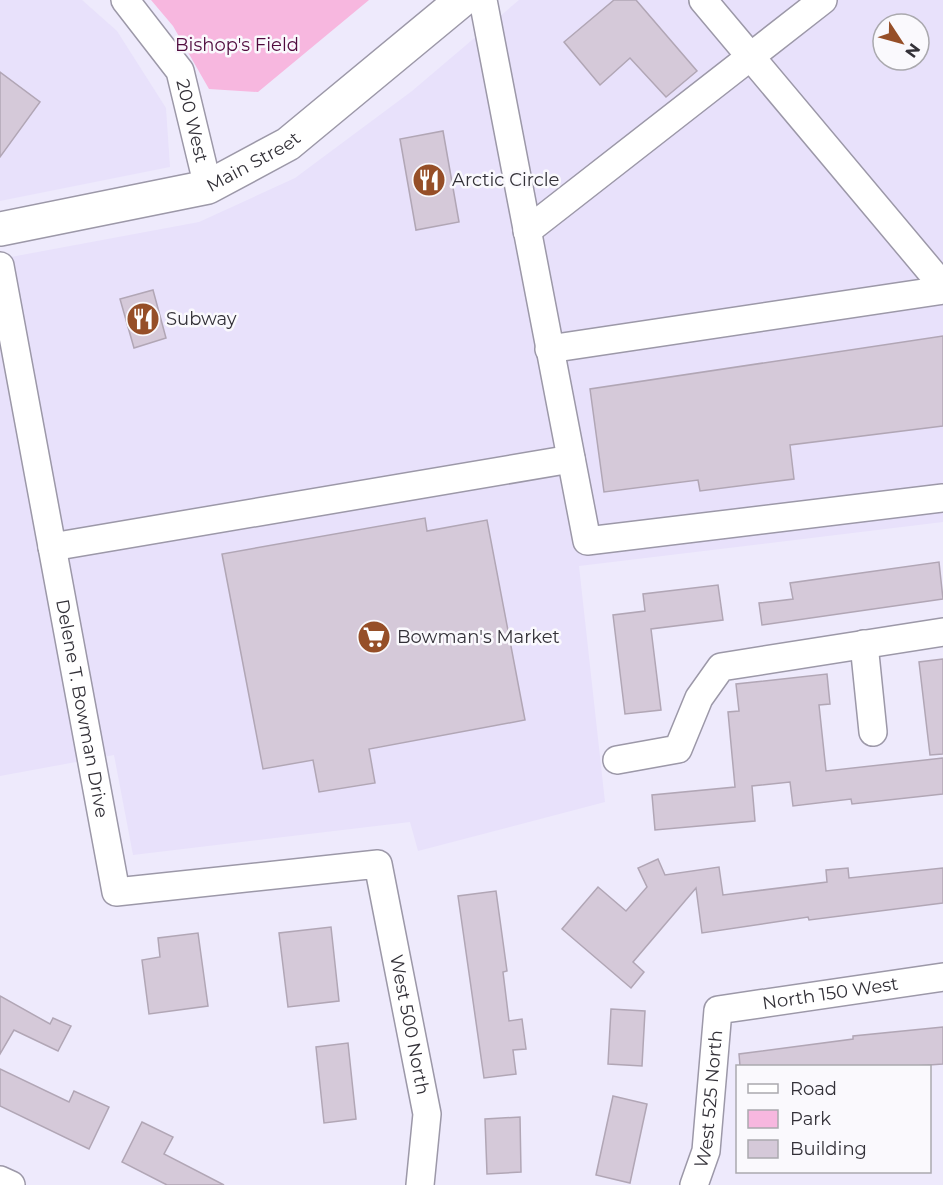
<svg xmlns="http://www.w3.org/2000/svg" width="943" height="1185" viewBox="0 0 943 1185" font-family="Montserrat,sans-serif">
<style>
.built{fill:#e8e1fb;fill-rule:evenodd}
.green{fill:#f7b7df}
.building{fill:#d5c9d9;stroke:#b1a6b5;stroke-width:1.5}
.lines{fill:none;stroke-linecap:round;stroke-linejoin:round}
.minor-casing{stroke:#9c98a8;stroke-width:30}
.major-casing{stroke:#9c98a8;stroke-width:36}
.minor{stroke:#fff;stroke-width:27}
.major{stroke:#fff;stroke-width:33}
.labels{text-anchor:middle;stroke-width:5;stroke-linejoin:round;paint-order:stroke}
.park-label{font-size:18px;fill:#500b3e;stroke:#faf9fd}
.street-label{font-size:18px;fill:#333138;stroke:#faf9fd}
.poi-label{font-size:18px;fill:#333138;stroke:#faf9fd;text-anchor:start}
</style>
<rect width="100%" height="100%" fill="#eeeafc"/>
<g class="built">
<polygon points="0,0 82,0 117,31 166,108 170,167 0,201"/>
<path d="M519,0H943V522L579,566L605,802L418,851L410,822L133,855L114,755L0,776V259L199,222L295,178L412,91ZM883,24H919V60H883Z"/>
</g>
<polygon class="green" points="151,0 369,0 258,92 209,89 173,26"/>
<g class="building">
<polygon points="614,0 636,0 697,71 666,97 630,58 600,85 564,42"/>
<polygon points="0,72 40,102 0,157"/>
<polygon points="443,131 459,222 416,230 400,139"/>
<polygon points="153,290 166,338 134,348 120,299"/>
<polygon points="943,336 943,426 790,445 794,479 700,491 698,480 604,492 590,389"/>
<polygon points="425,518 427,531 487,520 525,720 369,749 375,783 319,792 313,760 263,769 222,554"/>
<polygon points="939,562 943,599 762,625 759,603 793,599 790,583"/>
<polygon points="718,585 723,620 651,629 661,710 625,714 613,615 645,611 643,594"/>
<polygon points="943,659 943,754 930,755 919,662"/>
<polygon points="827,674 830,704 819,705 826,771 943,758 943,794 852,804 851,799 793,806 790,782 752,786 755,821 655,830 652,795 735,787 728,712 739,711 736,684"/>
<polygon points="658,859 665,875 719,867 723,895 827,882 826,870 848,868 849,878 943,868 943,903 809,920 808,917 702,933 696,888 633,962 644,972 631,988 562,929 598,887 626,911 647,887 638,868"/>
<polygon points="496,891 507,971 503,972 509,1021 522,1019 526,1049 513,1050 516,1074 484,1078 458,896"/>
<polygon points="331,927 339,1001 288,1007 279,933"/>
<polygon points="198,933 208,1006 149,1014 142,960 160,957 158,938"/>
<polygon points="0,996 50,1024 53,1018 71,1026 58,1051 14,1030 0,1054"/>
<polygon points="611,1009 645,1011 642,1066 608,1064"/>
<polygon points="943,1027 943,1064 915,1066 740,1066 739,1054 853,1039 853,1036"/>
<polygon points="348,1043 356,1119 324,1123 316,1047"/>
<polygon points="0,1069 69,1102 74,1091 109,1107 89,1149 0,1106"/>
<polygon points="613,1096 647,1104 630,1183 596,1175"/>
<polygon points="520,1117 521,1172 487,1174 485,1119"/>
<polygon points="142,1122 173,1137 164,1154 224,1185 167,1185 122,1162"/>
</g>
<g class="lines">
<g class="minor-casing">
<g id="minor">
<path id="s1" d="M125,0L180,71L208,187"/>
<polyline points="483,0 587,541 943,498"/>
<polyline points="703,0 943,286"/>
<polyline points="527,231 823,0"/>
<path id="s2" d="M0,266L116,892L378,864L427,1114L420,1185"/>
<polyline points="549,349 943,290"/>
<polyline points="52,547 571,459"/>
<polyline points="864,644 873,732"/>
<polyline points="617,760 678,749 699,698 721,667 943,632"/>
<polyline points="0,1180 11,1185"/>
<path id="s3" d="M694,1185L706,1151L718,1010L943,977"/>
</g>
</g>
<g class="major-casing">
<g id="major">
<path id="s4" d="M0,229L208,187L288,144L462,0"/>
</g>
</g>
<use href="#minor" class="minor"/>
<use href="#major" class="major"/>
</g>
<defs>
<g id="restaurant-disc" transform="scale(1.725)"><circle r="9.5" fill="#964f28" stroke="#faf9fd"/><path d="M-5-6h1v4h1v-4h1v4h1v-4h1v5L-1.5 .5V6h-2V.5L-5-1ZM5-6V6H3V1.5H1.5Q1.5-4 5-6Z" fill="#fff"/></g>
<g id="supermarket-disc" transform="scale(1.725)"><circle r="9.5" fill="#964f28" stroke="#faf9fd"/><path d="M-6-5.5h2.5l.6 2H6L4.5 2H-2.5L-4.4-4H-6ZM-1.5 3.2a1.3 1.3 0 1 0 .1 0ZM3 3.2a1.3 1.3 0 1 0 .1 0Z" fill="#fff"/></g>
</defs>
<g fill-rule="evenodd">
<use href="#restaurant-disc" x="429" y="180"/>
<use href="#restaurant-disc" x="143" y="319"/>
<use href="#supermarket-disc" x="374" y="637"/>
</g>
<g class="labels">
<g class="park-label">
<text x="237" y="51">Bishop's Field</text>
</g>
<g class="street-label">
<text dy="6" stroke="none"><textPath href="#s1" startOffset="141">200 West</textPath></text>
<text dy="6" stroke="none"><textPath href="#s4" startOffset="264">Main Street</textPath></text>
<text dy="6" stroke="none"><textPath href="#s2" startOffset="450">Delene T. Bowman Drive</textPath></text>
<text dy="6" stroke="none"><textPath href="#s3" startOffset="291">North 150 West</textPath></text>
<text dy="6" stroke="none"><textPath href="#s2" startOffset="1064">West 500 North</textPath></text>
<text dy="6" stroke="none"><textPath href="#s3" startOffset="88">West 525 North</textPath></text>
</g>
<g class="poi-label">
<text x="452" y="186">Arctic Circle</text>
<text x="166" y="325">Subway</text>
<text x="397" y="643">Bowman's Market</text>
</g>
</g>
<rect x="736" y="1065" width="195" height="108" fill="#faf9fd" stroke="#aaa9ae" stroke-width="1.5"/>
<rect x="748" y="1084" width="30" height="9" fill="#ffffff" stroke="#aaa9ae" stroke-width="1.5"/>
<text x="790" y="1095" font-size="18" fill="#333138">Road</text>
<rect x="748" y="1110" width="30" height="18" fill="#f7b7df" stroke="#aaa9ae" stroke-width="1.5"/>
<text x="790" y="1125" font-size="18" fill="#333138">Park</text>
<rect x="748" y="1140" width="30" height="18" fill="#d5c9d9" stroke="#aaa9ae" stroke-width="1.5"/>
<text x="790" y="1155" font-size="18" fill="#333138">Building</text>
<g transform="translate(901 42) rotate(126)"><circle r="28" fill="#faf9fd" stroke="#aaa9ae" stroke-width="1.5"/>
<path d="M0-4.5L10 22L0 15L-10 22Z" fill="#964f28"/>
<text y="-9" font-size="16" font-weight="bold" text-anchor="middle" fill="#333138">N</text>
</g>
</svg>
